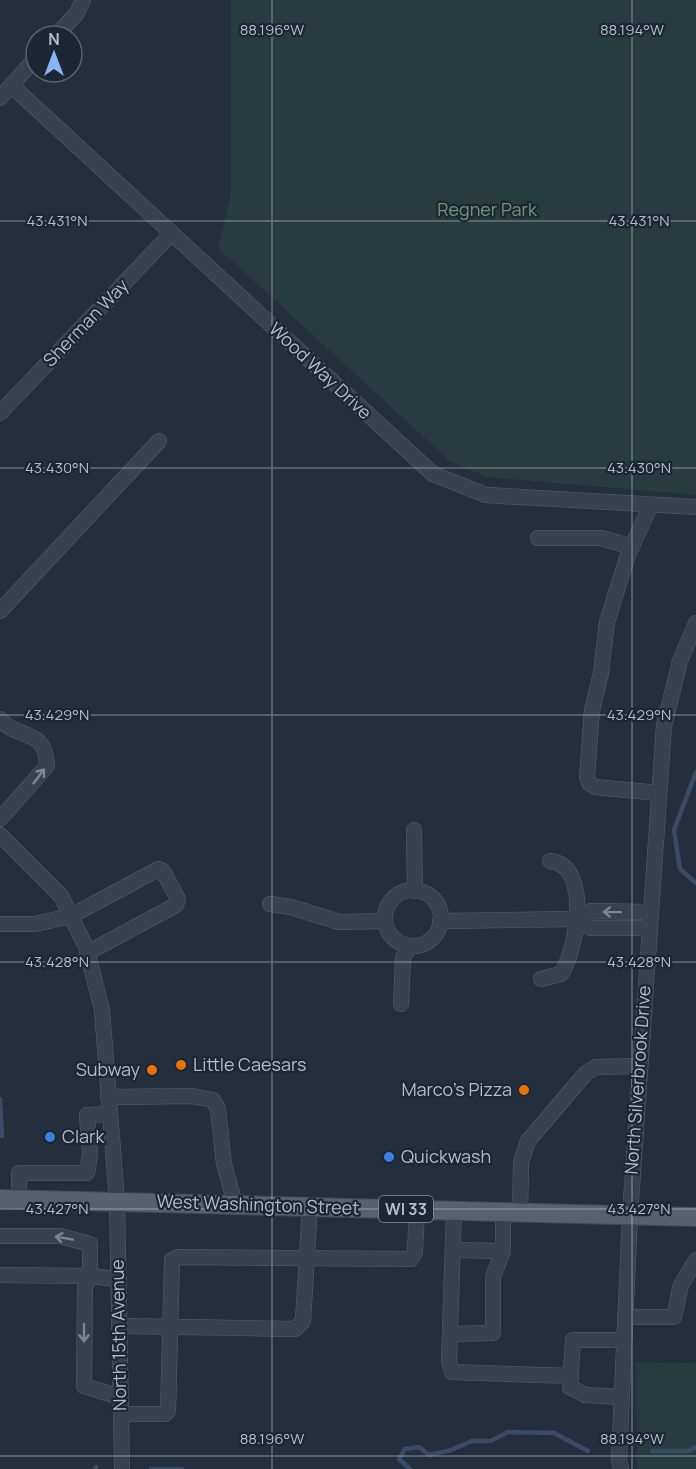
<svg xmlns="http://www.w3.org/2000/svg" width="696" height="1469" viewBox="0 0 696 1469" font-family="Manrope,sans-serif">
<style>
.park{fill:#263c3f}
.lines{fill:none;stroke-linecap:round;stroke-linejoin:round}
.stream{stroke:#394c67;stroke-width:4.5}
.minor-casing{stroke:#565f6c;stroke-width:16}
.major-casing{stroke:#414a57;stroke-width:20}
.minor{stroke:#38414e;stroke-width:15}
.major{stroke:#56606e;stroke-width:18}
.oneway{stroke:#7c8592}
.ticks{fill:none;stroke:#b4bcc9;stroke-width:1.5;stroke-opacity:0.45}
.food-dot{fill:#e8710a;stroke:#1d2633;stroke-width:2}
.shop-dot{fill:#3f7fe0;stroke:#1d2633;stroke-width:2}
.labels{text-anchor:middle;stroke-width:4.5;stroke-linejoin:round;paint-order:stroke}
.shield{fill:#1d2633;stroke:#878f9c;stroke-width:1.5}
.shield-label{font-size:16px;font-weight:bold;fill:#b4bcc9}
.park-label{font-size:18px;fill:#6b9a76;stroke:#1d2633}
.street-label{font-size:18px;fill:#b4bcc9;stroke:#1d2633}
.poi-label{font-size:18px;fill:#b4bcc9;stroke:#1d2633;text-anchor:start}
.ticks-label{font-size:15px;text-anchor:middle;fill:#b4bcc9;stroke:#1d2633;stroke-width:4.5;stroke-linejoin:round;paint-order:stroke}
</style>
<rect width="100%" height="100%" fill="#242f3e"/>
<g class="park">
<polygon points="231,0 696,0 696,495 487,477 451,462 218,248 231,194"/>
<polygon points="636,1362 696,1363 696,1469 637,1469"/>
</g>
<g class="lines">
<g class="stream">
<polyline points="696,772 674,830 680,869 696,883"/>
<polyline points="0,1099 2,1136"/>
<polyline points="652,1451 688,1451 696,1447"/>
<polyline points="95,1469 96,1467"/>
<polyline points="151,1469 182,1469"/>
<polyline points="410,1469 399,1459 405,1449 419,1447 429,1455 451,1450 472,1441 491,1441 508,1432 554,1433 588,1451"/>
</g>
<g class="minor-casing">
<g id="minor">
<polyline points="56,36 77,13 83,0"/>
<polyline points="12,86 433,474 486,495 696,507"/>
<polyline points="0,98 36,58"/>
<polyline points="0,413 171,234"/>
<polyline points="651,505 628,555 607,622 601,673 592,710 587,777 590,784 595,787 658,793"/>
<polyline points="538,538 601,538 632,547"/>
<polyline points="0,611 159,441"/>
<path d="M0,719C17,740 46,727 47,766L0,819"/>
<polyline points="414,830 415,891"/>
<polyline points="0,835 61,896 86,947 102,1010 117,1201 122,1469"/>
<circle cx="413" cy="918" r="28"/>
<polyline points="270,904 291,907 339,922 385,921"/>
<polyline points="577,919 591,928 648,928"/>
<polyline points="440,921 577,919 591,911 649,912"/>
<polyline points="0,924 35,924 71,916 149,874 158,869 163,871 178,899 176,905 87,953"/>
<path d="M541,979L561,974C577,950 592,865 550,861"/>
<polyline points="401,1004 403,958 410,946"/>
<polyline points="108,1097 192,1096 213,1100 218,1109 224,1164 235,1204"/>
<polyline points="19,1200 19,1173 87,1173 90,1154 87,1115 110,1114"/>
<polyline points="454,1210 449,1361 452,1372 571,1376"/>
<polyline points="520,1212 521,1162 528,1141 586,1073 596,1067 639,1066"/>
<polyline points="0,1236 60,1236 90,1244 90,1276 85,1287 84,1386 120,1397"/>
<polyline points="453,1250 503,1251 503,1212"/>
<polyline points="0,1275 90,1276 118,1279"/>
<polyline points="625,1317 674,1317 681,1285 696,1260"/>
<polyline points="119,1326 295,1329 303,1321 310,1206"/>
<polyline points="450,1334 493,1333 493,1277 503,1251"/>
<polyline points="622,1397 585,1395 570,1387 573,1340 624,1340"/>
<polyline points="121,1414 165,1414 168,1411 172,1260 178,1257 411,1259 415,1252 417,1209"/>
<polyline points="621,1469 619,1460 630,1215 664,726 680,661 696,623"/>
</g>
</g>
<g class="major-casing">
<polyline id="major" points="0,1199 696,1217"/>
</g>
<use href="#minor" class="minor"/>
<use href="#major" class="major"/>
</g>
<defs><path id="oneway-shaft" d="M-6 0H5M1.5-3L5.5 0L1.5 3" fill="none" stroke-width="1.6" stroke-linecap="round" stroke-linejoin="round" transform="scale(1.5)"/></defs>
<g class="oneway">
<use href="#oneway-shaft" transform="translate(39 776) rotate(-53)"/>
<use href="#oneway-shaft" transform="translate(612 912) rotate(-179)"/>
<use href="#oneway-shaft" transform="translate(64 1238) rotate(-170)"/>
<use href="#oneway-shaft" transform="translate(84 1333) rotate(90)"/>
</g>
<path class="ticks" d="M272,0V1469M632,0V1469M0,221H696M0,468H696M0,715H696M0,962H696M0,1209H696M0,1456H696"/>
<g class="food-dot">
<circle cx="181" cy="1065" r="6"/>
<circle cx="152" cy="1070" r="6"/>
<circle cx="524" cy="1090" r="6"/>
</g>
<g class="shop-dot">
<circle cx="50" cy="1137" r="6"/>
<circle cx="389" cy="1157" r="6"/>
</g>
<g class="labels">
<rect class="shield" x="379" y="1196" width="54" height="26" rx="4.5"/>
<g class="shield-label">
<text x="406" y="1215">WI 33</text>
</g>
<g class="park-label">
<text x="487" y="216">Regner Park</text>
</g>
<g class="street-label">
<text transform="translate(86 323) rotate(-46)" y="6">Sherman Way</text>
<text transform="translate(320 371) rotate(43)" y="6">Wood Way Drive</text>
<text transform="translate(638 1080) rotate(-86)" y="6">North Silverbrook Drive</text>
<text transform="translate(258 1205) rotate(2)" y="6">West Washington Street</text>
<text transform="translate(119 1335) rotate(-91)" y="6">North 15th Avenue</text>
</g>
<g class="poi-label">
<text x="193" y="1071">Little Caesars</text>
<text x="140" y="1076" text-anchor="end">Subway</text>
<text x="512" y="1096" text-anchor="end">Marco's Pizza</text>
<text x="62" y="1143">Clark</text>
<text x="401" y="1163">Quickwash</text>
</g>
</g>
<g class="ticks-label">
<text x="272" y="35">88.196°W</text>
<text x="632" y="35">88.194°W</text>
<text x="57" y="226">43.431°N</text>
<text x="639" y="226">43.431°N</text>
<text x="57" y="473">43.430°N</text>
<text x="639" y="473">43.430°N</text>
<text x="57" y="720">43.429°N</text>
<text x="639" y="720">43.429°N</text>
<text x="57" y="967">43.428°N</text>
<text x="639" y="967">43.428°N</text>
<text x="57" y="1214">43.427°N</text>
<text x="639" y="1214">43.427°N</text>
<text x="272" y="1444">88.196°W</text>
<text x="632" y="1444">88.194°W</text>
</g>
<g transform="translate(54 54)"><circle r="28" fill="#1d2633" stroke="#59626f" stroke-width="1.5"/>
<path d="M0-4.5L10 22L0 15L-10 22Z" fill="#8ab4f8"/>
<text y="-9" font-size="16" font-weight="bold" text-anchor="middle" fill="#b4bcc9">N</text>
</g>
</svg>
